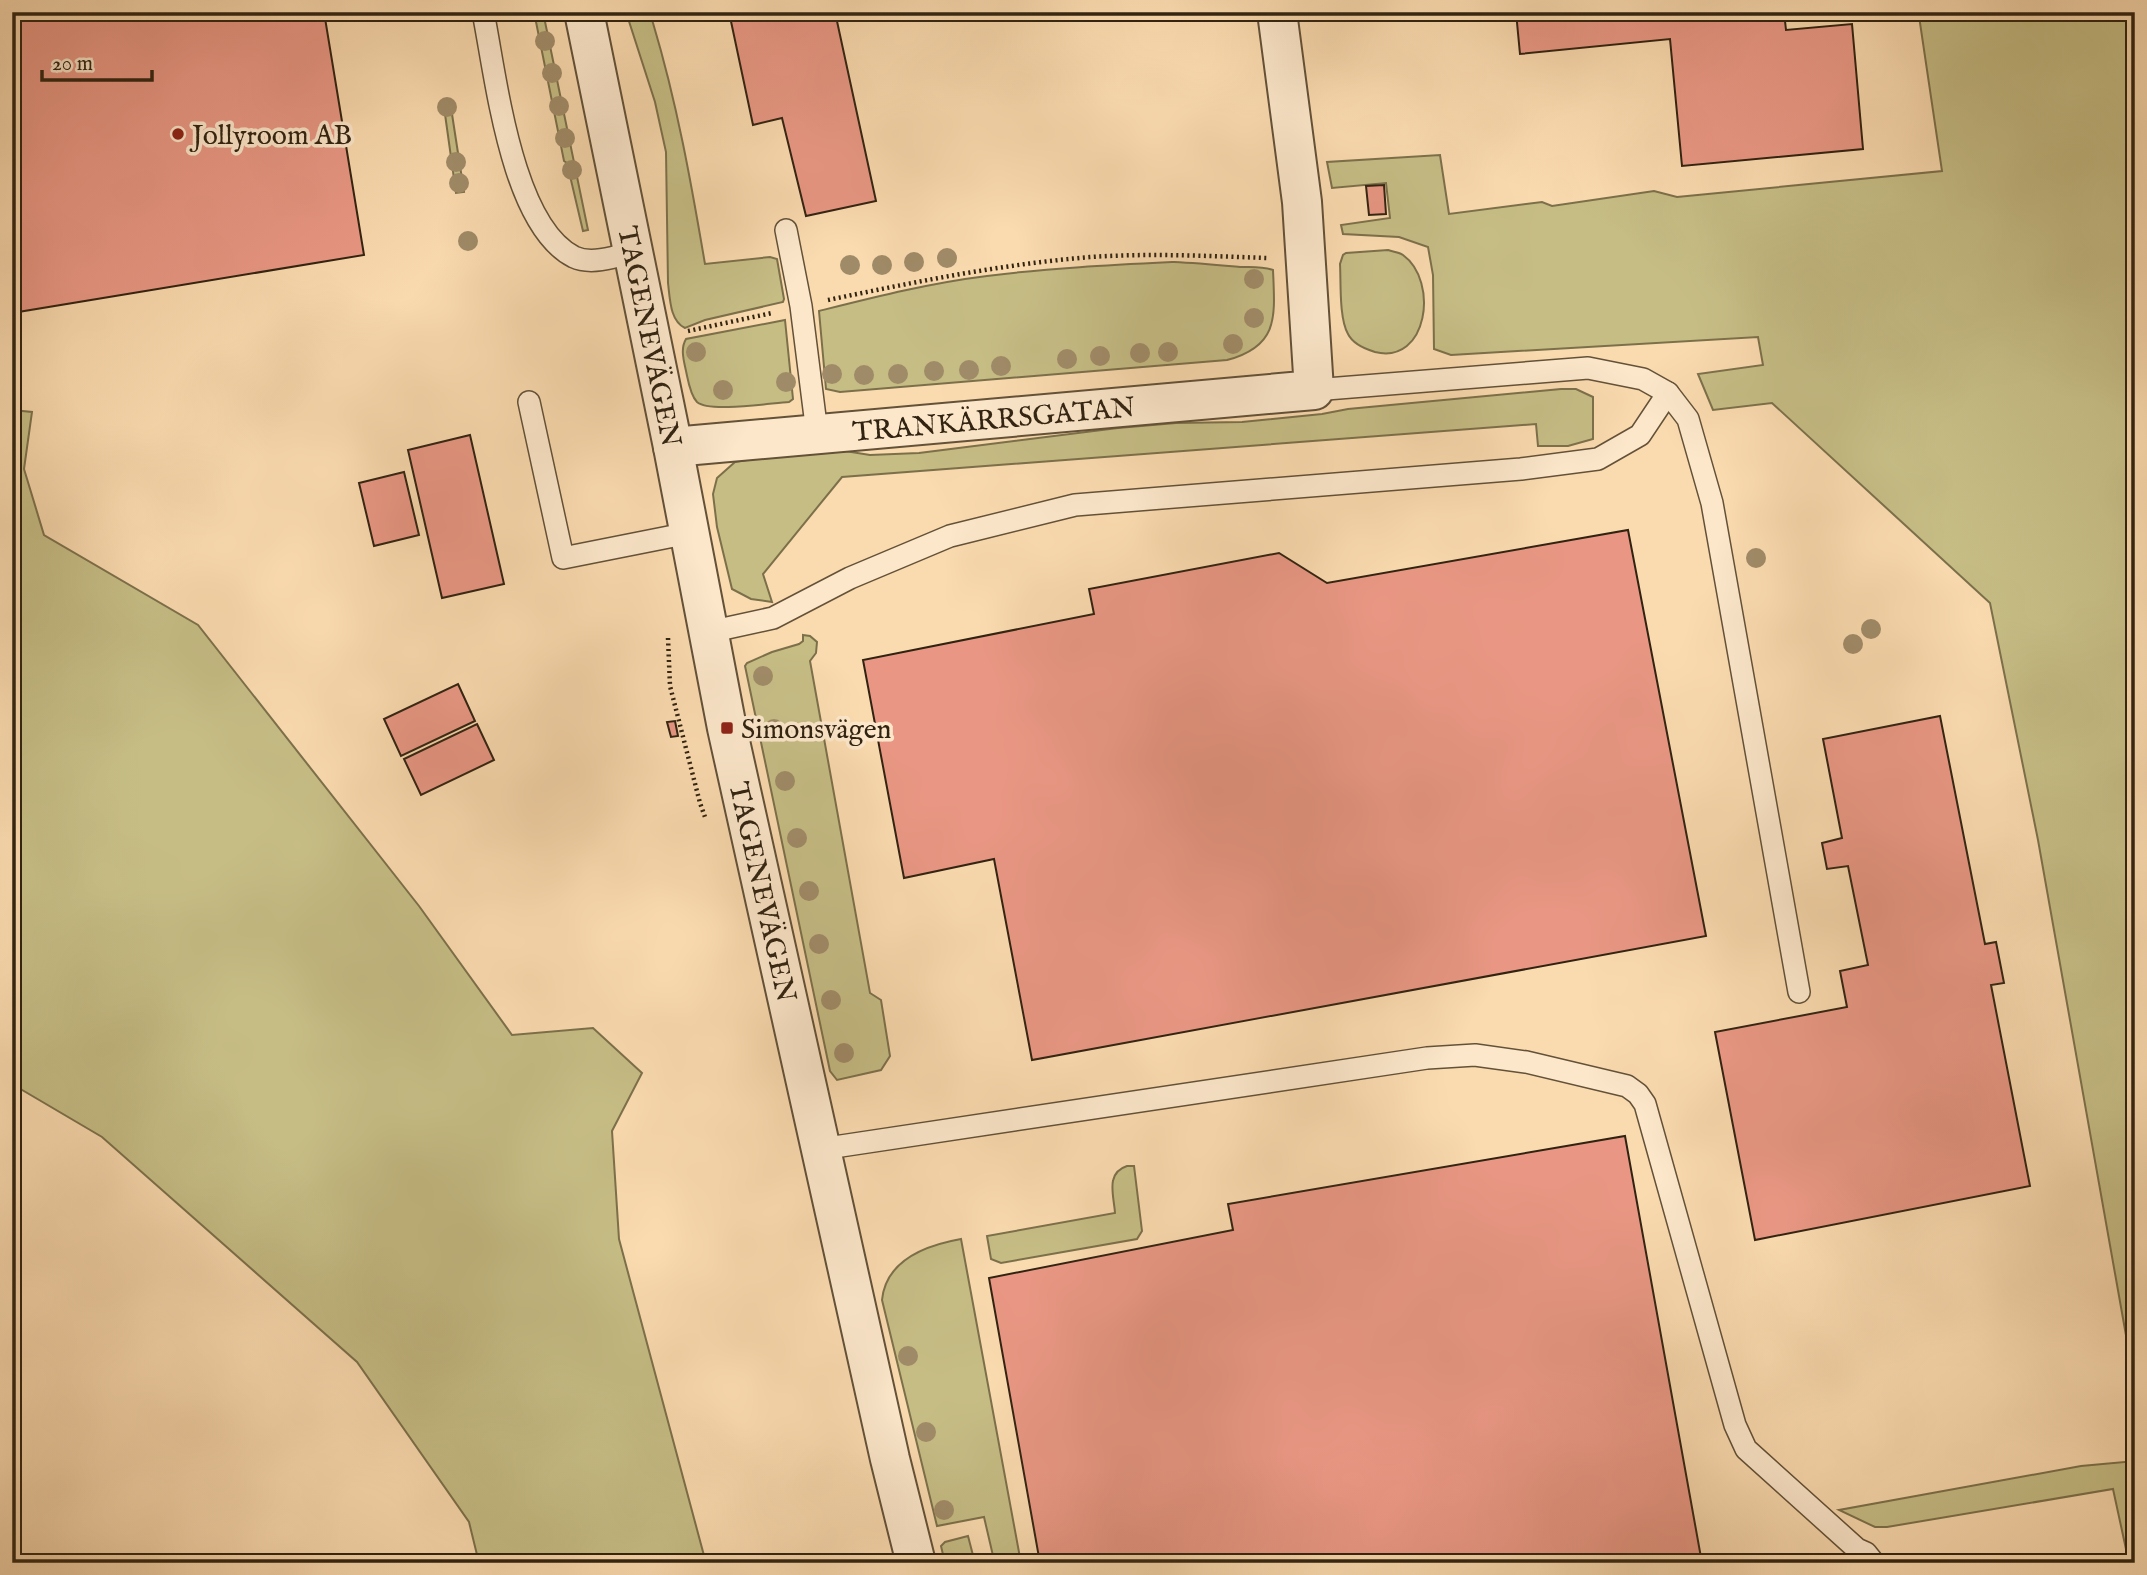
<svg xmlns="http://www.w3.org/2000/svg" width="2147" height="1575" viewBox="0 0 2147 1575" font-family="'IM FELL English',serif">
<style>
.green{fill:#c6bd85;stroke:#7c704b;stroke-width:2}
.building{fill:#e99784;stroke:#312311;stroke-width:2}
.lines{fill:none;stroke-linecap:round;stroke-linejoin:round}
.service-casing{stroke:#635138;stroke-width:24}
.minor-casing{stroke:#635138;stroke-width:42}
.tertiary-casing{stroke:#635138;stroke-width:42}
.path{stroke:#312311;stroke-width:4.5;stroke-dasharray:2 3.5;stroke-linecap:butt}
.service{stroke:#fce7cb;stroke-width:21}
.minor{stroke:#fce7cb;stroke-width:38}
.tertiary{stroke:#fce7cb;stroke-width:38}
.tree{fill:#a08b68}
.poi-dot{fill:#8f2418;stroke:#fce7cb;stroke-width:2.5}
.labels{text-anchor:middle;stroke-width:7;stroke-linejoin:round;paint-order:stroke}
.poi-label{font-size:28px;fill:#312311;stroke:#fce7cb;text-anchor:start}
.street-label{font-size:28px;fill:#312311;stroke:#fce7cb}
</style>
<rect width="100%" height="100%" fill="#fadaaf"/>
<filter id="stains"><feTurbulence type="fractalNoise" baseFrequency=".00286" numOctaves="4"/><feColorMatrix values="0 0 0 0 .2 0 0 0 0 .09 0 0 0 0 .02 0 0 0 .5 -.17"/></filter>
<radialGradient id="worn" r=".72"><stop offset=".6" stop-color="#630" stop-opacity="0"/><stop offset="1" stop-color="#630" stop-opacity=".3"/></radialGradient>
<g class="green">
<polygon points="534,12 543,12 588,230 583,231 567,163 564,161"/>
<path d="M626,12H649L653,23C677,103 691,182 705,264L770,257L777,259L784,299L783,302L705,320L685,328C670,321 670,299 668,283L666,152L655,102Z"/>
<polygon points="1819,12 2135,12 2135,1386 2038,840 1990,603 1772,403 1713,410 1698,374 1763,365 1758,337 1451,355 1434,349 1433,275 1428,247 1399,237 1343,234 1341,225 1390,218 1386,183 1332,188 1327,162 1440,155 1449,214 1542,202 1552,206 1654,191 1677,197 1942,171 1919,16 1819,16"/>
<polygon points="450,101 464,192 456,193 444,107"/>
<path d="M1388,250C1393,252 1399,252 1403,255C1439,281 1428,365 1375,352C1365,349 1353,344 1348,334C1339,318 1341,283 1340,264L1343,255L1346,253Z"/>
<path d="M1174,262C1197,263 1218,265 1240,267C1252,267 1262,266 1273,270C1275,317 1279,346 1227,360L840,392L826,389L819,311C875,297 930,283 987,276C1049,268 1112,265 1174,262Z"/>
<path d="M785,320L793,399L789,402C771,403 709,413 697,402C690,395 688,380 686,371C684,361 680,349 686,339Z"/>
<polygon points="1561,389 1576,389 1593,397 1593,439 1568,446 1538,446 1536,424 842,477 763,574 772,602 751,599 732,589 717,527 713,494 717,478 735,462 766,457 845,451 870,455 919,453 1118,428 1176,423 1242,422 1322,414 1348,409"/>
<polygon points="12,410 32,412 24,469 44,535 198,625 419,906 512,1035 593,1028 642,1073 612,1131 619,1239 706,1563 479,1563 469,1522 357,1362 102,1137 12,1084"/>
<polygon points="803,635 810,636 817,642 816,653 810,661 870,993 881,1000 890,1056 881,1070 837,1080 830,1071 745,666 747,663 772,652 799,644 803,641"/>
<path d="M1127,1166H1134L1142,1231L1137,1239L1001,1263L991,1259L987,1236L1115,1213C1114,1196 1105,1173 1127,1166Z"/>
<path d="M961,1239L1021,1563H984L994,1560L984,1517L937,1526L882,1300C886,1260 927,1245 961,1239Z"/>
<polygon points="2135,1461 2135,1563 2129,1563 2113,1489 1887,1527 1875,1527 1839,1510 2081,1466"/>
<polygon points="968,1536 975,1563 945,1563 941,1546 945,1542"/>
</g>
<g class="building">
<polygon points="12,12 324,12 364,255 12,313"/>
<polygon points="729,12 835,12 876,201 806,216 782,118 753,125"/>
<polygon points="1516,12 1784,12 1786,30 1852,24 1863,149 1682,166 1670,39 1520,54"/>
<polygon points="1384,185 1386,214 1369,215 1366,186"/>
<polygon points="470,435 504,584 442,598 408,450"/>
<polygon points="404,472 419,535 374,546 359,483"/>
<polygon points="1628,530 1706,936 1032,1060 994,859 904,878 863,660 1094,614 1089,589 1279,553 1327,583"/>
<polygon points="458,684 475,721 401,756 384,719"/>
<polygon points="1940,716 1985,944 1996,942 2004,983 1991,985 2030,1186 1755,1240 1715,1032 1847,1007 1840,971 1868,965 1848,866 1827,869 1822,843 1842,838 1823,739"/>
<polygon points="675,721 678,736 671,737 667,722"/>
<polygon points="477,724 494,760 421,795 404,759"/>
<polygon points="1625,1136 1702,1563 1040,1563 989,1278 1233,1230 1228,1204"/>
</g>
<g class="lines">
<g class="service-casing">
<g id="service">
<path d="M483,12C496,76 511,225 574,257C591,265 615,257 632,252"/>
<polyline points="786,230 801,306 817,433"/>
<polyline points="1314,390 1588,368 1643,379 1668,393 1688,419 1712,503 1799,992"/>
<polyline points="529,402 563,558 689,533"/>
<polyline points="709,632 773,618 850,578 950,536 1075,505 1521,469 1598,459 1640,435 1668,393"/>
<polyline points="821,1149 1427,1058 1475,1055 1526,1062 1627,1086 1638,1094 1645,1104 1735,1425 1746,1449 1857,1549 1866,1553 1874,1563"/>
</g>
</g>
<g class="minor-casing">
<g id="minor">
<path id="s1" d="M673,447L1314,390L1302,202L1277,12"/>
</g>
</g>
<g class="tertiary-casing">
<g id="tertiary">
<path id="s2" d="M584,12L673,447L727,728L890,1459L916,1563"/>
</g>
</g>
<g class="path">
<path d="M828,300C915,282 1002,264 1091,257C1149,253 1209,256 1267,258"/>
<polyline points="688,331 772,313"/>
<polyline points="668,638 670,686 700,803 705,817"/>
</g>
<use href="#service" class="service"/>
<use href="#minor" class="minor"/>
<use href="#tertiary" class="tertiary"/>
</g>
<g class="tree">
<circle cx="545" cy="41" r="10"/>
<circle cx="552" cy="73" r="10"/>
<circle cx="559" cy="106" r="10"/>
<circle cx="447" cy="107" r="10"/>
<circle cx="565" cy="138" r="10"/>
<circle cx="456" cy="162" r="10"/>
<circle cx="572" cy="170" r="10"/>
<circle cx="459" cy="183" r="10"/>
<circle cx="468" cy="241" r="10"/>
<circle cx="947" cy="258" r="10"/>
<circle cx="914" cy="262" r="10"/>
<circle cx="850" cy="265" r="10"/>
<circle cx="882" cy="265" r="10"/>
<circle cx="1254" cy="279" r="10"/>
<circle cx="1254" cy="318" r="10"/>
<circle cx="1233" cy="344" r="10"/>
<circle cx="696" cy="352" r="10"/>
<circle cx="1168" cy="352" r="10"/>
<circle cx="1140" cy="353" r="10"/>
<circle cx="1100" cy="356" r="10"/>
<circle cx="1067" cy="359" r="10"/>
<circle cx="1001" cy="366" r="10"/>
<circle cx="969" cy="370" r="10"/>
<circle cx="934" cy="371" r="10"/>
<circle cx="832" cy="374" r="10"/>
<circle cx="898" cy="374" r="10"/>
<circle cx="864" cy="375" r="10"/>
<circle cx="786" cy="382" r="10"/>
<circle cx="723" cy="390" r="10"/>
<circle cx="1756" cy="558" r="10"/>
<circle cx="1871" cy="629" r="10"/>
<circle cx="1853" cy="644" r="10"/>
<circle cx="763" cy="676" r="10"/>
<circle cx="774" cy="729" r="10"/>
<circle cx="785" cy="781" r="10"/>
<circle cx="797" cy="838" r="10"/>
<circle cx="809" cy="891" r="10"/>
<circle cx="819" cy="944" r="10"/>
<circle cx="831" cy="1000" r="10"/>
<circle cx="844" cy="1053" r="10"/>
<circle cx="908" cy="1356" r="10"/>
<circle cx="926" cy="1432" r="10"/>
<circle cx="944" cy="1510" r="10"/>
</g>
<g class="poi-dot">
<circle cx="178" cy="134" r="7"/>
<rect x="720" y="721" width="14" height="14" rx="3.5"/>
</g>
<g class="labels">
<g class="poi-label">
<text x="192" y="144">Jollyroom AB</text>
<text x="741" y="738">Simonsvägen</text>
</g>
<g class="street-label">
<text dy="10" stroke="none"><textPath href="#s2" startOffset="331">TAGENEVÄGEN</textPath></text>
<text dy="10" stroke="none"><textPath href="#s1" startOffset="322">TRANKÄRRSGATAN</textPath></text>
<text dy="10" stroke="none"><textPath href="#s2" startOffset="898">TAGENEVÄGEN</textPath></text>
</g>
</g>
<rect width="2147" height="1575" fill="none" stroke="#fadaaf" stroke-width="42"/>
<rect x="14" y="14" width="2119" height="1547" fill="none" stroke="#312311" stroke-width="3.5"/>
<rect x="21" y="21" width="2105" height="1533" fill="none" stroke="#312311" stroke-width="2"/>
<path d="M42 70v10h110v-10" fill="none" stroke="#312311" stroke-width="3.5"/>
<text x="52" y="70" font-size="21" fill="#312311" stroke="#fce7cb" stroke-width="5" paint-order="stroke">20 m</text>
<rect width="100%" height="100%" filter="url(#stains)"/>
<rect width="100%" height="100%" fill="url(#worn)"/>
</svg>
